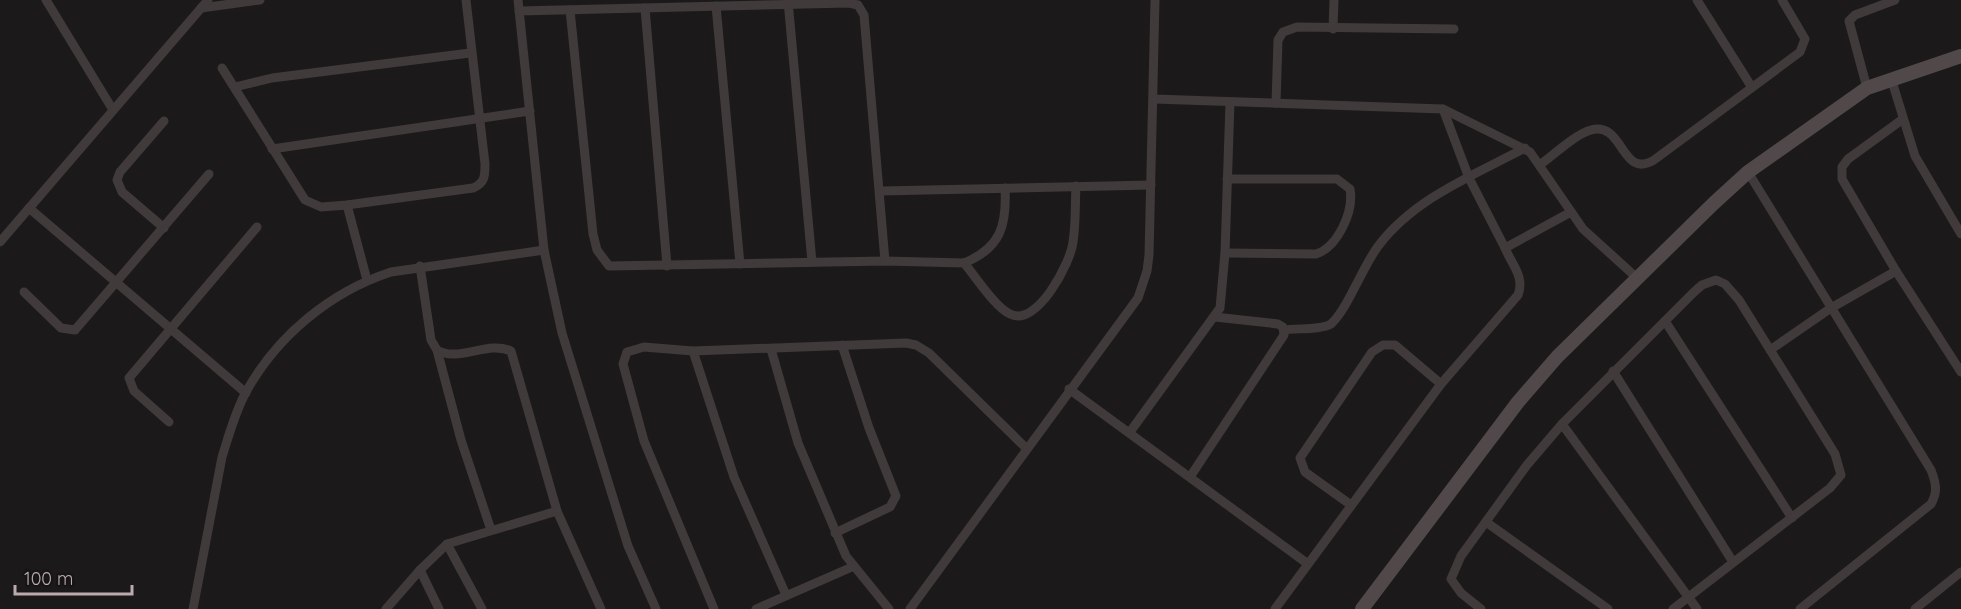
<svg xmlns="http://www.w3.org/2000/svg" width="1961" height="609" viewBox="0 0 1961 609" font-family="Quicksand,sans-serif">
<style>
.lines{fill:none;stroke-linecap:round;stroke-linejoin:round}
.street{stroke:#403a3a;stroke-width:9}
.secondary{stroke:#504849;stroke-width:14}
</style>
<rect width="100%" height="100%" fill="#1b1919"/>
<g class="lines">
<g class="street">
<polyline points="46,0 113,110"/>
<polyline points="518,0 544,250 562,333 628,546 656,609"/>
<polyline points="1697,0 1751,86"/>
<polyline points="788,1 812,262"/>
<polyline points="716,6 740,264"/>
<polyline points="201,8 260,0"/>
<polyline points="645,8 667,266"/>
<path d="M570,10L593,234L597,250L609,266L885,261L964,263C976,277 995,307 1010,314C1037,328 1071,262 1073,242C1076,223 1075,204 1076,186"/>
<polyline points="519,11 849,3 858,5 864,15 885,261"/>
<polyline points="1333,29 1334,0"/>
<path d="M222,68L305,200L321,207L347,205L473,188C485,183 485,176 485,164L466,0"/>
<polyline points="1891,78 1915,156 1961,234"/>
<polyline points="235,87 272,78 470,53"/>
<polyline points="1867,88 1849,21 1855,15 1895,0"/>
<polyline points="1154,99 1443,109 1530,152 1583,229 1637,278"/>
<polyline points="1276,103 1278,40 1283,32 1297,27 1454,29"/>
<polyline points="1443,109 1469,178 1505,248"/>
<polyline points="1903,119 1848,159 1842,167 1842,179 1896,271 1961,372"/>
<polyline points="272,149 530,111"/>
<path d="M1541,164C1555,154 1574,135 1591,130C1624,121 1621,180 1654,160L1800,52L1805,39L1782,0"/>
<path d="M1748,172L1931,470C1936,483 1938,492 1931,504L1800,609"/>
<polyline points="881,191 1151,185"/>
<polyline points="347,205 367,280"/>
<polyline points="29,208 246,393"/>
<polyline points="164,228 122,192 117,180 120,172 164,121"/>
<polyline points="0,242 208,0"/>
<path d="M1225,253L1316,254C1338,247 1354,211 1350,189L1337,179H1227"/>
<path d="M964,263C1001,248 1007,225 1005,188"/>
<path d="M420,266L431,340L437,350C458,363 488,340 511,351L557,511L601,609"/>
<polyline points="24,292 61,328 75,330 209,174"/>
<polyline points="1665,321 1792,518"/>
<path d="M1284,330C1297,328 1321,330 1331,324C1349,307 1362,267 1379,245C1415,198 1474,175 1525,148"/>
<polyline points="771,349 798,443 846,556 889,609"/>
<polyline points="437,350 461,440 491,530"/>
<polyline points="1770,350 1831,308 1896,271"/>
<polyline points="693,351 734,477 786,595"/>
<polyline points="1613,371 1733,562"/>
<polyline points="1069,389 1308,564"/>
<polyline points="169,422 134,391 129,378 257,227"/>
<polyline points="1562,424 1697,609"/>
<polyline points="1130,432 1220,308 1225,253 1230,102"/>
<polyline points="1190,477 1284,335 1283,327 1278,324 1215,317"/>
<polyline points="1351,505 1305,472 1300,458 1372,352 1383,345 1395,345 1441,384"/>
<polyline points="1486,522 1608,609"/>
<polyline points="835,533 890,507 896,496 869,428 842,345"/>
<polyline points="447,544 482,609"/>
<polyline points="420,570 439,609"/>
<path d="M193,609L222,457C229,435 235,412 246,392C277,336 330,292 391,272L544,250"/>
<polyline points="386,609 420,570 447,544 557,511"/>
<polyline points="714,609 644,441 623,364 627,352 644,347 693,351 906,343 916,345 929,353 1026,448"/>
<polyline points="756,609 852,567"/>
<polyline points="910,609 1138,298 1147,271 1149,255 1155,0"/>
<path d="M1275,609L1441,384L1518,295C1525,277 1512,265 1505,248L1571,212"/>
<polyline points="1481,609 1461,593 1451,579 1461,556 1527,465 1562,424 1694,292 1702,285 1716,280 1725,284 1739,300 1835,454 1841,475 1830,488 1673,609"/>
<polyline points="1915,609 1961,572"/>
</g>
<polyline class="secondary" points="1362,609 1518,402 1557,357 1714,203 1748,172 1867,88 1961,56"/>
</g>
<path d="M15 585v9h117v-9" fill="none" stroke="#bbabaf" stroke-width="3"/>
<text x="24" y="585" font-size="18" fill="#bbabaf" stroke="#161414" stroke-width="4.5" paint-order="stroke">100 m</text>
</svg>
